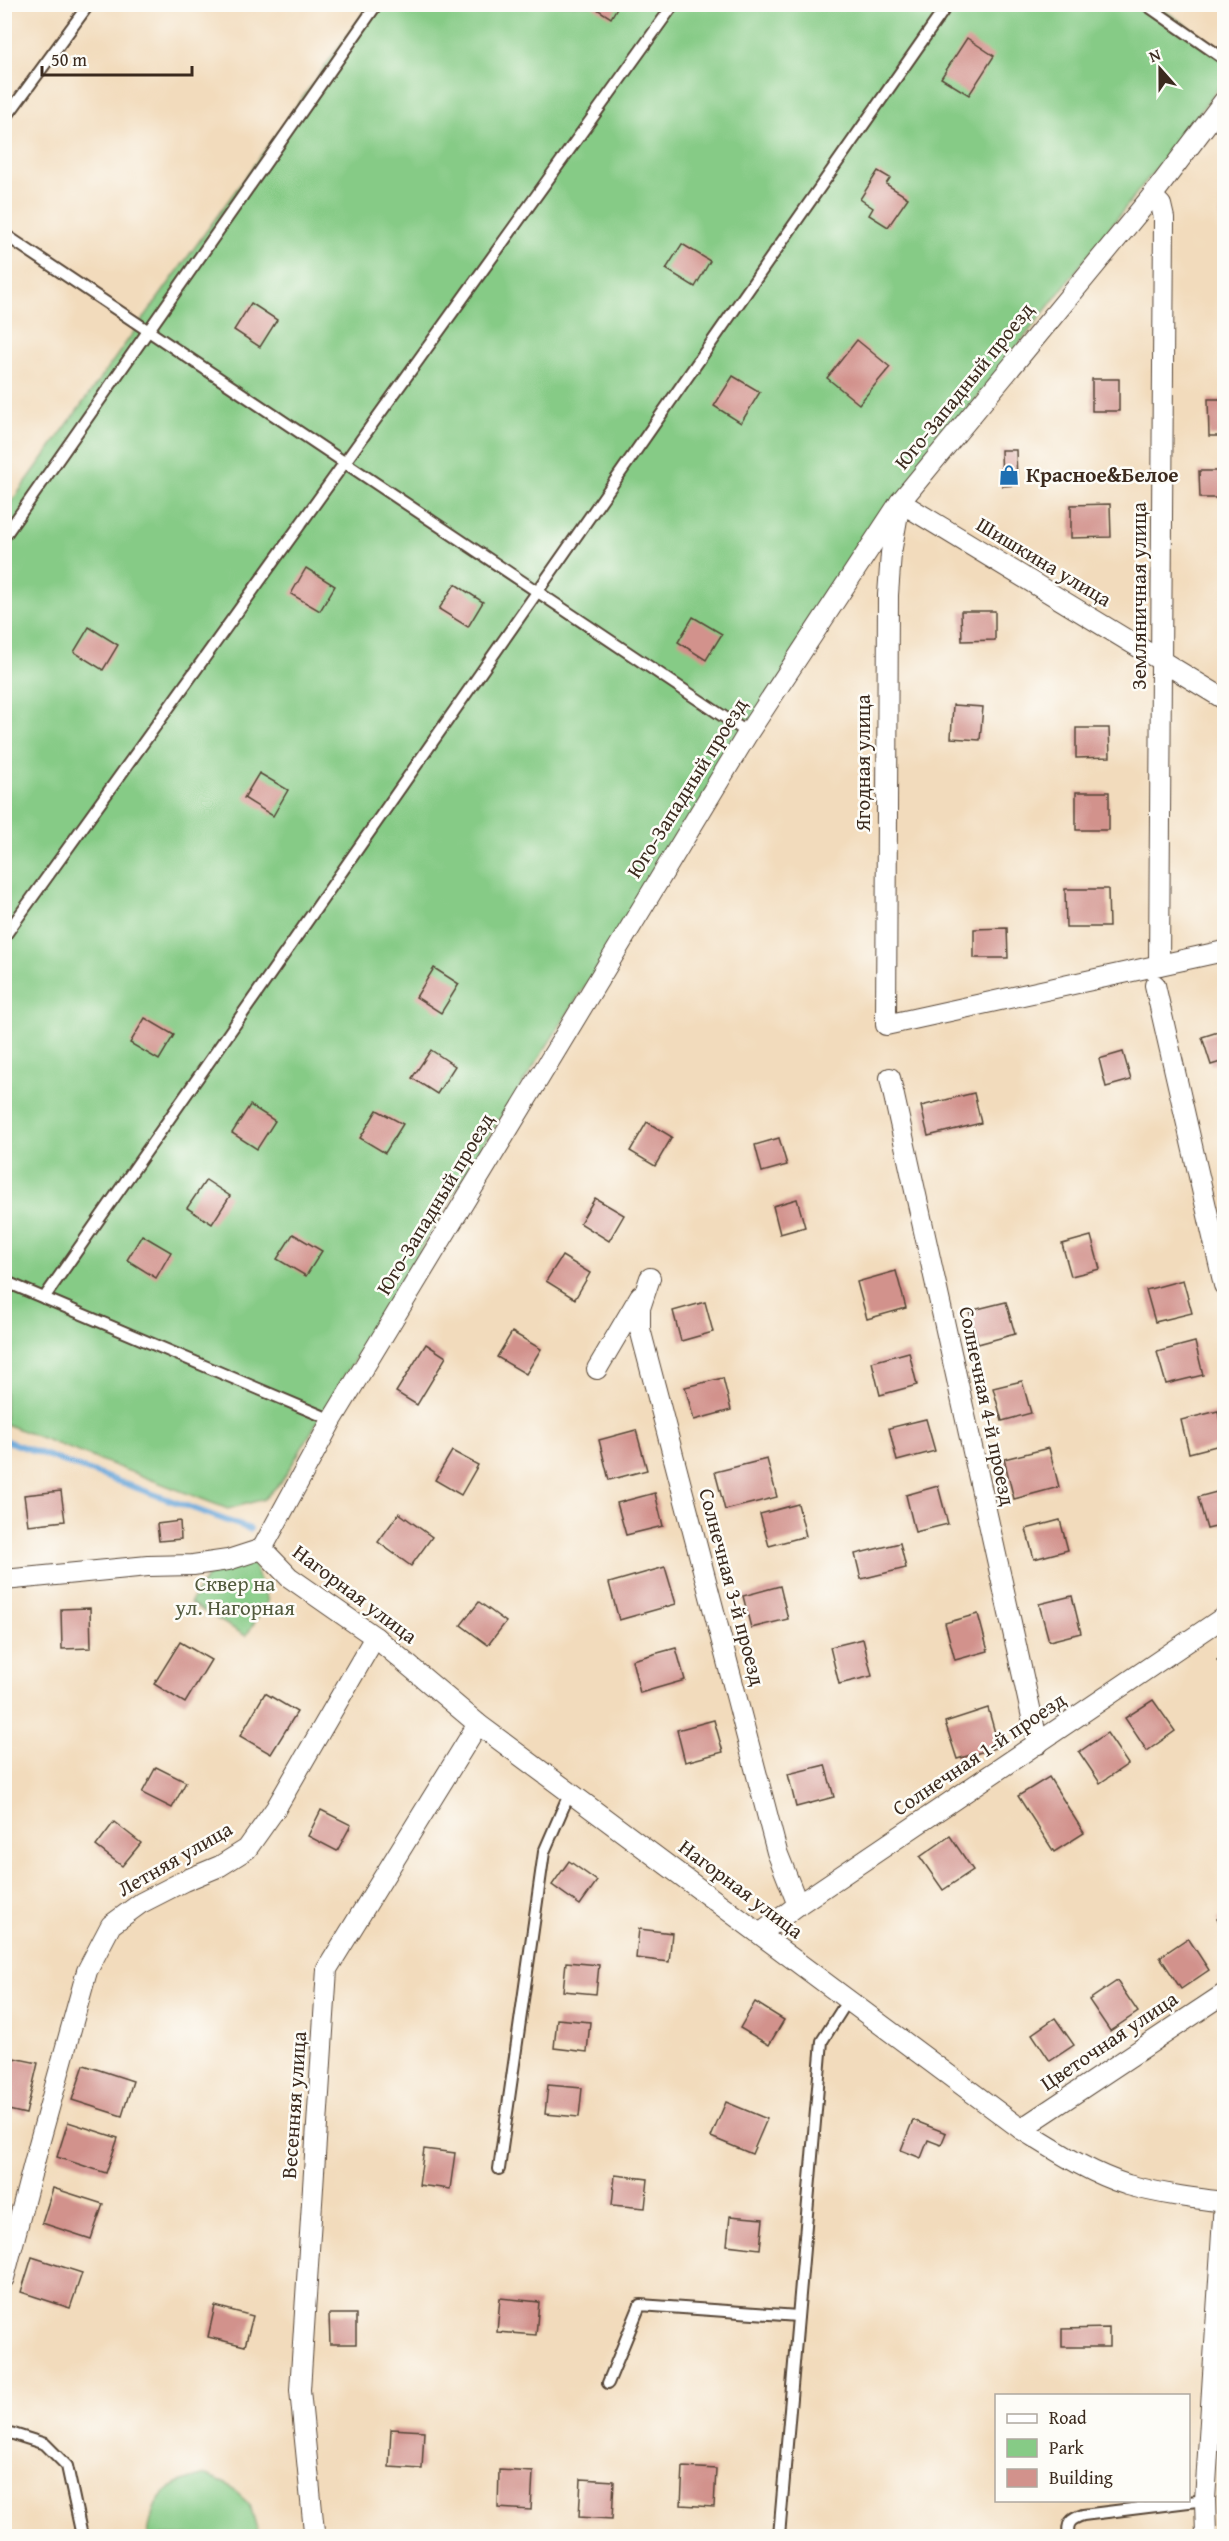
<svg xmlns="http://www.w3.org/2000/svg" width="1229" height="2541" viewBox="0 0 1229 2541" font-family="'Gentium Book Plus',serif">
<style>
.green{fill:#86cb86;stroke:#607a52;stroke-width:1.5}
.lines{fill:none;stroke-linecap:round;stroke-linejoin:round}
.stream{stroke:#67a6d9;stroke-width:6}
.building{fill:#d2928c}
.lane-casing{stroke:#564536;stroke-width:14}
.street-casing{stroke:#564536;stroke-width:22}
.lane{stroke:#fff;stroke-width:10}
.street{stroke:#fff;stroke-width:20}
.labels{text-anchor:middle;stroke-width:5;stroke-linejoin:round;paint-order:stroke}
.street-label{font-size:21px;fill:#3b2a1e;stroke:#fdfcf7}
.poi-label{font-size:21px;font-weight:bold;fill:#3b2a1e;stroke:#fdfcf7;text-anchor:start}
.park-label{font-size:21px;fill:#525a3d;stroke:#fdfcf7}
</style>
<rect width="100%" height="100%" fill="#fdfcf7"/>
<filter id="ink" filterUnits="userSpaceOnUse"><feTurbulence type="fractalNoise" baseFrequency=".0167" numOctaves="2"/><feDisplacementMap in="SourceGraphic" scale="12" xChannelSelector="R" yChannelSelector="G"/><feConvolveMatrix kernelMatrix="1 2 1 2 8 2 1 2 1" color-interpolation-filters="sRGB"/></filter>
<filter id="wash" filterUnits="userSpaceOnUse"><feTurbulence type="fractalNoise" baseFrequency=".008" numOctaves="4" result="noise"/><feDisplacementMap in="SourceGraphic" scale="24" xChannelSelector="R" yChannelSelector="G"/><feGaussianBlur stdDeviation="1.35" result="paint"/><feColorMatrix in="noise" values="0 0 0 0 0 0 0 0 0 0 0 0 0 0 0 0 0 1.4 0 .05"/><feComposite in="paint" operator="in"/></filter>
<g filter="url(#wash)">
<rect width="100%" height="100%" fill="#f2dbbc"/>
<g class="green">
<polygon points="369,5 1157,5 1224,52 1224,81 896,502 482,1147 282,1481 264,1499 228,1509 5,1424 5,511"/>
<polygon points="253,1562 268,1601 246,1636 190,1603 211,1571"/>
<path d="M206,2475L226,2483L250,2505L259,2536H148C153,2493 166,2485 206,2475Z"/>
</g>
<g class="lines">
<polyline class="stream" points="4,1440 250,1529"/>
</g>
<g id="blocks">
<g class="building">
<polygon points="589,4 619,4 611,18"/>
<polygon points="967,38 994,56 969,95 941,78"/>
<polygon points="878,171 890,178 886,184 908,198 888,227 869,215 873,208 860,199"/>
<polygon points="1220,198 1224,198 1224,232 1221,232"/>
<polygon points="682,244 710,261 695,287 666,269"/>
<polygon points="251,303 277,320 260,347 234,330"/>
<polygon points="857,340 890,367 859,404 827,378"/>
<polygon points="733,376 760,392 741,423 714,406"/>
<rect x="1092" y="379" width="27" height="32"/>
<polygon points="1208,399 1224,399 1224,436 1209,436"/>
<polygon points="1001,450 1016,450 1017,485 1002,486"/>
<polygon points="1199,471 1224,471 1224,498 1200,498"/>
<polygon points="1110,504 1111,537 1071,538 1071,505"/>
<polygon points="306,568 335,586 320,611 291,594"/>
<polygon points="455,584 483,602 468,627 439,609"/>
<polygon points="961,611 995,611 995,640 962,641"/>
<polygon points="693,617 722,634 706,660 678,642"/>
<polygon points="89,627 118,645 103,670 74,652"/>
<polygon points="953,705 983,707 980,740 951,738"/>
<polygon points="1076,728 1109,728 1110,757 1076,758"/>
<polygon points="259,773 288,790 273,816 244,798"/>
<rect x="1076" y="792" width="33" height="38"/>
<polygon points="1065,889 1108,889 1109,927 1066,927"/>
<polygon points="1007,928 1008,958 974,958 974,929"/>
<polygon points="434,968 459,984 441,1013 416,997"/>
<polygon points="145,1018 174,1035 159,1060 130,1043"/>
<polygon points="1224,1030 1224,1061 1211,1065 1202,1037"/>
<polygon points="431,1050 455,1066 437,1094 412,1078"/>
<polygon points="1123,1052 1131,1080 1106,1087 1099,1059"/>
<polygon points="974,1093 981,1123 928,1136 921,1106"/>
<polygon points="250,1105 275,1121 257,1149 232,1133"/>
<polygon points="1224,1107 1224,1126 1223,1126 1220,1108"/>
<polygon points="377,1110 403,1124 385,1153 360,1138"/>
<polygon points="647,1122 672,1137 655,1166 630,1151"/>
<polygon points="779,1138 787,1165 762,1172 755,1145"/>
<polygon points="206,1180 230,1196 212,1224 187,1208"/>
<polygon points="595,1198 624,1215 609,1241 580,1223"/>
<polygon points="797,1199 805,1227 780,1234 773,1206"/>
<polygon points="293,1234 322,1251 306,1276 277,1259"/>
<polygon points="142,1235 171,1252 156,1278 127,1260"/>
<polygon points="1091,1236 1100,1269 1071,1276 1062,1244"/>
<polygon points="562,1256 590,1273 575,1299 546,1281"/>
<polygon points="896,1271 906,1308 867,1319 857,1282"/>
<polygon points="1183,1280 1192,1313 1155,1322 1146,1290"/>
<polygon points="705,1302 713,1332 681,1341 673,1311"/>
<polygon points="1006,1302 1015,1334 978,1344 969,1311"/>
<polygon points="512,1332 541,1349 526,1374 497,1357"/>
<polygon points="1195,1342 1203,1375 1166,1384 1157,1352"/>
<polygon points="426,1344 446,1357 417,1405 396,1392"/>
<polygon points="909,1352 917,1385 880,1395 872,1362"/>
<polygon points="723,1378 731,1410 694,1420 685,1387"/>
<polygon points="1022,1381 1031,1413 1002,1421 993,1388"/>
<polygon points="1218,1411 1224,1444 1189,1453 1181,1420"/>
<polygon points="926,1419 935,1451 897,1461 889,1428"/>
<polygon points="636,1430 647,1470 609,1480 599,1440"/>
<polygon points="1049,1448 1059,1487 1014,1499 1004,1459"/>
<polygon points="452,1451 478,1465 461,1495 435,1480"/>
<polygon points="767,1459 777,1497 725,1510 715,1472"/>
<polygon points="938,1486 948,1524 915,1532 906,1495"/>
<polygon points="1224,1490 1224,1525 1207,1529 1198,1497"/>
<polygon points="61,1491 65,1521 28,1525 24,1495"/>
<polygon points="655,1493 663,1526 626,1535 617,1503"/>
<polygon points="798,1504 806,1536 769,1546 760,1514"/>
<polygon points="399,1513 432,1537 411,1566 378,1542"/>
<polygon points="1060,1520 1068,1550 1034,1559 1026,1529"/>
<polygon points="180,1521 181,1539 159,1541 157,1524"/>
<polygon points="900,1543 906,1568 861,1579 855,1554"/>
<polygon points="665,1567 676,1604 619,1620 609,1583"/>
<polygon points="780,1586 788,1619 751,1628 743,1596"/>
<polygon points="1072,1596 1081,1633 1049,1641 1039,1604"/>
<polygon points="479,1602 506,1622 488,1645 461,1625"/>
<polygon points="90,1608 91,1648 62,1649 61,1609"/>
<polygon points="978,1614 988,1651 955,1660 945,1623"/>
<polygon points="863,1639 872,1676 839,1684 830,1647"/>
<polygon points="180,1642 211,1660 185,1703 154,1684"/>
<polygon points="676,1648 685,1680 640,1693 632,1660"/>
<polygon points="1224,1655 1224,1671 1217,1660"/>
<polygon points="265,1693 297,1712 271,1754 240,1736"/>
<polygon points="1153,1700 1175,1731 1147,1751 1125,1718"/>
<polygon points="988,1708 999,1747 957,1759 945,1722"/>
<polygon points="714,1720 723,1752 685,1762 677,1730"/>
<polygon points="1107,1733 1128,1764 1100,1783 1079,1752"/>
<polygon points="825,1765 834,1797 796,1807 788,1774"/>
<polygon points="156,1767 186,1782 172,1808 142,1793"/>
<polygon points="1049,1777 1084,1833 1054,1852 1018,1796"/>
<polygon points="321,1810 351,1825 337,1851 308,1836"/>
<polygon points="114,1822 141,1843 122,1866 96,1846"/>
<polygon points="950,1836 973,1870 943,1890 920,1857"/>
<polygon points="569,1861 597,1881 580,1905 552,1885"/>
<polygon points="1224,1914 1224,1930 1217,1919"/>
<polygon points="639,1929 672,1933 669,1962 636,1958"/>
<polygon points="1188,1938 1209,1970 1181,1989 1160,1957"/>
<polygon points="566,1962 599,1965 596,1994 563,1991"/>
<polygon points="1117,1981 1138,2012 1110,2031 1089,2000"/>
<polygon points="755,2002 784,2020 769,2045 740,2028"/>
<polygon points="1055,2018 1074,2045 1050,2061 1032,2034"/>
<polygon points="557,2019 590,2022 587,2052 554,2048"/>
<polygon points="4,2056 38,2063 26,2114 4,2109"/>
<polygon points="84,2065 133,2081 122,2116 72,2100"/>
<polygon points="548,2085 582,2088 579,2117 545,2114"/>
<polygon points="726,2102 767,2119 752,2154 711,2137"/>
<polygon points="913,2120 946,2133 941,2145 928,2140 921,2158 901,2150"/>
<polygon points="68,2122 118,2138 106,2173 57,2157"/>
<polygon points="424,2149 455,2153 450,2189 419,2185"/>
<polygon points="615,2175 648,2179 645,2208 612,2205"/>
<polygon points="53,2188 103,2204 91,2239 42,2223"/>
<polygon points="730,2216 763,2219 760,2249 727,2245"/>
<polygon points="32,2257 82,2273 70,2308 21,2292"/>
<polygon points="500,2298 539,2302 536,2335 497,2332"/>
<polygon points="215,2306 253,2316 245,2346 208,2337"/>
<polygon points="329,2314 356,2314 356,2344 330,2344"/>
<polygon points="1109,2328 1109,2347 1062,2347 1062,2329"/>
<polygon points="391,2429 424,2431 422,2469 389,2467"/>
<polygon points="683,2467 716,2469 714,2507 681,2505"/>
<polygon points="499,2470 533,2472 531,2510 498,2508"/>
<polygon points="581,2479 614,2481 612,2519 579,2517"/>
</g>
</g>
</g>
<g filter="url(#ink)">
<use href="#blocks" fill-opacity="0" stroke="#564536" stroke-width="1.5"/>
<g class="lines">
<g class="lane-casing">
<g id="lane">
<polyline points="1145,4 1224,59"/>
<polyline points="4,120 89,4"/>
<polyline points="4,234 748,733"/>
<polyline points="4,537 377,4"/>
<polyline points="4,937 674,4"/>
<polyline points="4,1281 332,1420"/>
<polyline points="44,1298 948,4"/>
<polyline points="499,2169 544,1852 570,1792"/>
<polyline points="608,2383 640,2305 798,2316"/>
<polyline points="4,2431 45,2444 67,2466 82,2536"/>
<polyline points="779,2536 822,2041 848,2000"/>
<path d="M1069,2536C1066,2523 1071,2519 1083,2515L1205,2500"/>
</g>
</g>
<g class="street-casing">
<g id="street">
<polyline points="1152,196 1161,205 1164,218 1159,965"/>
<polyline points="1224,699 900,502 891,553 888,595 886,1025 1224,951"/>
<polyline points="1155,985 1224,1285"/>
<polyline points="890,1078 1038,1744"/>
<polyline points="650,1278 640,1308 640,1329 777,1852 798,1905"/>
<polyline points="597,1369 640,1296"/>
<polyline points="262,1549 332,1420 748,733 900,502 1152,196 1224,101"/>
<path d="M262,1549L289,1577L375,1637L478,1724L1021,2129C1055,2150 1089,2173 1128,2185C1160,2194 1192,2198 1224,2202"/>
<polyline points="4,1580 148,1566 193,1565 228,1560 262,1549"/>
<polyline points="761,1933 798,1905 1224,1617"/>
<polyline points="1021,2129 1224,1994"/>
<polyline points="4,2278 39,2144 87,1971 111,1925 141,1903 184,1881 220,1866 247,1849 276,1808 375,1637"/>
<polyline points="314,2531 300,2390 327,1969 478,1724"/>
<polyline points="1206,2536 1205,2500 1224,2202"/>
</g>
</g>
<use href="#lane" class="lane"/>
<use href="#street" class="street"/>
</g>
</g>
<defs>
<g id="shop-bare" transform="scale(1.62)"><path d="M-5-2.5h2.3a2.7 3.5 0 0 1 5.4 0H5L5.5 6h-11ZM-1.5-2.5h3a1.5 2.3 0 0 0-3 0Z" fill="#1f6fb2" stroke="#fdfcf7" stroke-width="2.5" paint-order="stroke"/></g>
</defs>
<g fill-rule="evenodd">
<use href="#shop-bare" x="1009" y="475"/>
</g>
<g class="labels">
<g class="street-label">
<text transform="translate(964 386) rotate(-51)" y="7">Юго-Западный проезд</text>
<text transform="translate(1044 562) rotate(31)" y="7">Шишкина улица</text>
<text transform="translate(1139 596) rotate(-90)" y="7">Земляничная улица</text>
<text transform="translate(863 763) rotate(-90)" y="7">Ягодная улица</text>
<text transform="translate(687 788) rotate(-58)" y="7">Юго-Западный проезд</text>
<text transform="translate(435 1204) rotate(-59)" y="7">Юго-Западный проезд</text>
<text transform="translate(987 1406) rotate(78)" y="7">Солнечная 4-й проезд</text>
<text transform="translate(732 1587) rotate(75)" y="7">Солнечная 3-й проезд</text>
<text transform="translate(355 1594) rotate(37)" y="7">Нагорная улица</text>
<text transform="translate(979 1754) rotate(-34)" y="7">Солнечная 1-й проезд</text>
<text transform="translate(175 1859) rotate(-30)" y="7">Летняя улица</text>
<text transform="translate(741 1889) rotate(37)" y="7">Нагорная улица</text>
<text transform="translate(1109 2041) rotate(-34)" y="7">Цветочная улица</text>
<text transform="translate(294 2105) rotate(-86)" y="7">Весенняя улица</text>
</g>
<g class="poi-label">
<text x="1026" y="482">Красное&amp;Белое</text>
</g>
<g class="park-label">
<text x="235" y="1591">Сквер на<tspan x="235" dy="24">ул. Нагорная</tspan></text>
</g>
</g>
<rect width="1229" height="2541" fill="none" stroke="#fdfcf7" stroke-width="24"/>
<rect x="995" y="2394" width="195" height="108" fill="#fdfcf7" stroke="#afa8a0" stroke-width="1.5"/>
<rect x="1007" y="2414" width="30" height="9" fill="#ffffff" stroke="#afa8a0" stroke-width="1.5"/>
<text x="1049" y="2424" font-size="18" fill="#3b2a1e">Road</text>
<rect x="1007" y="2439" width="30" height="18" fill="#86cb86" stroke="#afa8a0" stroke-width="1.5"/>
<text x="1049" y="2454" font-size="18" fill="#3b2a1e">Park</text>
<rect x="1007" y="2469" width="30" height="18" fill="#d2928c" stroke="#afa8a0" stroke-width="1.5"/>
<text x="1049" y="2484" font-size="18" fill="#3b2a1e">Building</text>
<g transform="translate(1160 69) rotate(339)" stroke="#fdfcf7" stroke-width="4.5" paint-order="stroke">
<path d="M0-4.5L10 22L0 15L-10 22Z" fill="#3b2a1e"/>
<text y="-9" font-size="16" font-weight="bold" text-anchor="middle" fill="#3b2a1e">N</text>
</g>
<path d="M42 66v9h150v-9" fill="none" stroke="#3b2a1e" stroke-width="3"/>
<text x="51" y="66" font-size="18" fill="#3b2a1e" stroke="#fdfcf7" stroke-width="4.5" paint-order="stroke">50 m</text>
</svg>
